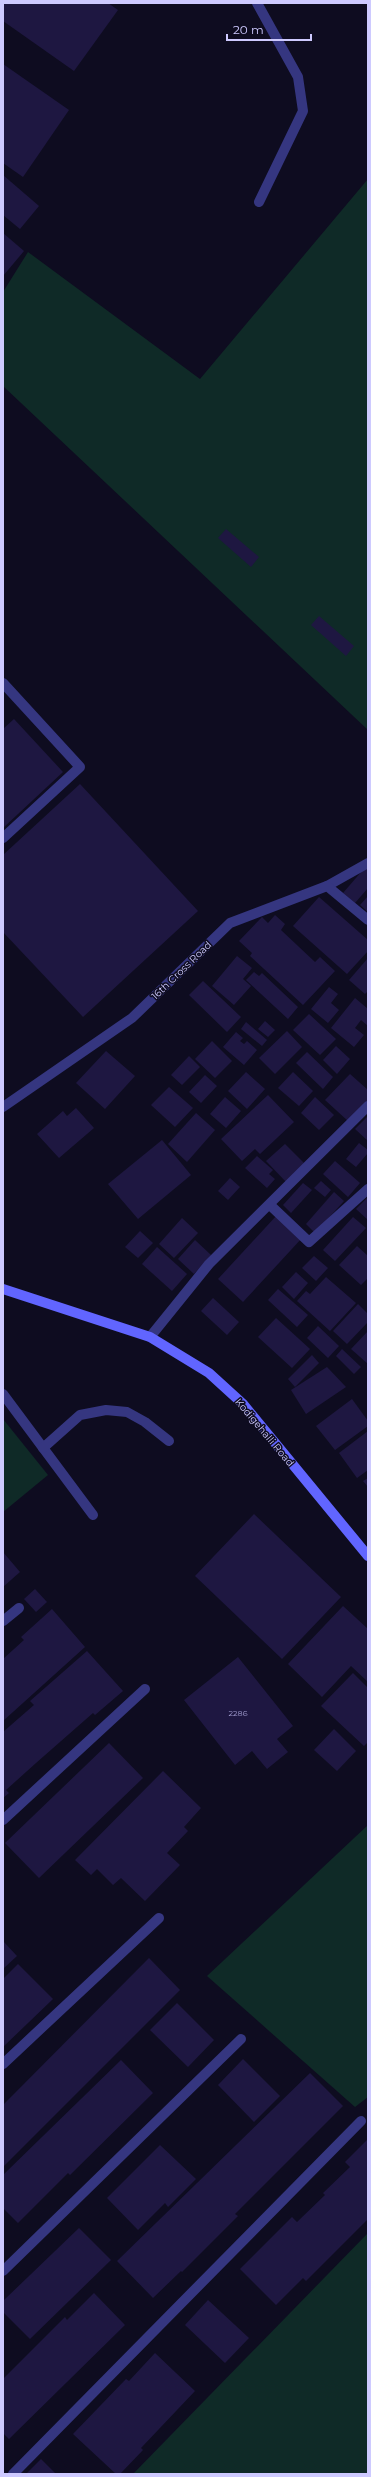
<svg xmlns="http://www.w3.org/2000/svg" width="371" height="2477" viewBox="0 0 371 2477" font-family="Montserrat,sans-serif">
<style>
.green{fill:#0f2a27}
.building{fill:#1e1741}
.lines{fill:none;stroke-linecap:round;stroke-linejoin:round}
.lane{stroke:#353680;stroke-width:10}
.street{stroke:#353680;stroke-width:10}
.secondary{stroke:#6165ff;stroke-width:10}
.labels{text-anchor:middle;stroke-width:3;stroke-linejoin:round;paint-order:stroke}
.number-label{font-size:8px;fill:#a29dd0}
.street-label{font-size:10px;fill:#cecaff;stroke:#0e0c20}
</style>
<rect width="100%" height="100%" fill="#0e0c20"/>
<g class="green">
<polygon points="368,179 368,730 3,386 3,292 28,252 200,379"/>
<polygon points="3,1419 48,1475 3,1512"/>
<polygon points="368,1825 368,2097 355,2107 207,1976"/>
<polygon points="368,2233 368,2474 133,2474"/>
</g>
<g class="building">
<polygon points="3,3 108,3 118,10 74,71 3,21"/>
<polygon points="3,64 69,110 23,177 3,163"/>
<polygon points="3,175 39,206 20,229 3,215"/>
<polygon points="3,233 24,251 3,276"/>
<polygon points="226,529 259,557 251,567 218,538"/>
<polygon points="319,616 354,646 346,656 311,625"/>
<polygon points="14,719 63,772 3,828 3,729"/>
<polygon points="80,784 198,911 83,1017 3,932 3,855"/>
<polygon points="368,864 368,888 355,903 343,893"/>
<polygon points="368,896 368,912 360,905"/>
<polygon points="319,897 368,940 368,951 347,974 293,926"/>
<polygon points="275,915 285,924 281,930 315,962 320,957 335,971 303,1005 250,956 252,953 239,941 262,917 268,923"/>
<polygon points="237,956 252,968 243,979 251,986 234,1005 212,986"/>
<polygon points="368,958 368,991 365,994 349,980"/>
<polygon points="254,972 259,976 262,973 298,1007 288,1019 246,980"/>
<polygon points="203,981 241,1017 227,1032 189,995"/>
<polygon points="329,987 338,994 331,1003 339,1010 328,1023 311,1009"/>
<polygon points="355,998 368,1009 368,1026 361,1020 355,1028 364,1035 354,1047 331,1028"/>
<polygon points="309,1014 336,1039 320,1055 293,1030"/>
<polygon points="265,1021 275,1030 268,1037 258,1029"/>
<polygon points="246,1022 267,1040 262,1046 241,1029"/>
<polygon points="287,1031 302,1047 275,1074 259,1058"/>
<polygon points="236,1032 243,1038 240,1041 244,1044 247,1041 257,1050 244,1065 223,1047"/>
<polygon points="212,1041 232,1061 215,1078 195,1059"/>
<polygon points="336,1046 350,1059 337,1074 323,1060"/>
<polygon points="106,1051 135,1076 105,1109 76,1083"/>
<polygon points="307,1052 333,1077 323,1089 296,1063"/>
<polygon points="189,1056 200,1067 182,1085 171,1075"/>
<polygon points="246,1072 265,1089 247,1109 228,1091"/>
<polygon points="293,1072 313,1091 299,1106 278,1088"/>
<polygon points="350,1074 368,1090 368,1100 348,1121 325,1100"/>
<polygon points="205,1075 217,1086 201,1103 189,1092"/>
<polygon points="169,1087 193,1108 175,1127 151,1105"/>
<polygon points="268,1095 294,1122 260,1154 255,1149 242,1161 221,1139"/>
<polygon points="225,1097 241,1111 226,1128 210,1114"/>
<polygon points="315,1097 334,1115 319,1130 301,1113"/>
<polygon points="76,1108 94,1128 59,1158 37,1134 63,1111 67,1116"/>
<polygon points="196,1113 215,1130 187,1162 168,1144"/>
<polygon points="368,1116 368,1141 355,1129"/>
<polygon points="162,1140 191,1175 138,1219 108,1184"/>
<polygon points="359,1143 368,1150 368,1153 356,1167 346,1159"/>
<polygon points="285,1144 306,1165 288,1184 266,1161"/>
<polygon points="257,1156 273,1170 269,1174 275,1179 267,1188 245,1168"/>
<polygon points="335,1161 360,1183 348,1197 323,1174"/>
<polygon points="230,1178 240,1187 228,1200 218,1191"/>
<polygon points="321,1181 331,1190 325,1197 314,1188"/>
<polygon points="303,1183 312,1190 291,1213 283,1205"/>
<polygon points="334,1192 344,1201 315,1233 306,1224"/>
<polygon points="368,1197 368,1220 356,1209"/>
<polygon points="277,1215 302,1238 243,1302 218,1279"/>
<polygon points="353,1217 366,1228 335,1261 323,1250"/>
<polygon points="182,1218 198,1233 174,1258 159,1244"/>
<polygon points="140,1231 153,1243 138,1258 125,1247"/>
<polygon points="195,1240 211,1255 194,1274 178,1259"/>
<polygon points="357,1246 368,1256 368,1278 361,1285 339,1265"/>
<polygon points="157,1247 187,1274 172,1291 142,1264"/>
<polygon points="314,1256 328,1268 316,1281 302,1268"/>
<polygon points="296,1272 308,1283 294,1299 282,1287"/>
<polygon points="326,1277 356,1303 330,1331 297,1301 306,1291 310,1294"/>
<polygon points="278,1289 308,1315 297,1327 268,1300"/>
<polygon points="213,1298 239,1322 227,1335 201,1311"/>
<polygon points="358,1304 368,1314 368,1322 347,1344 333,1331"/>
<polygon points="276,1318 310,1349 292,1368 258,1337"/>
<polygon points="318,1326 339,1346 328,1358 307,1338"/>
<polygon points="368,1331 368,1364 351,1349"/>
<polygon points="342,1349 361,1367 354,1374 336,1356"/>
<polygon points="312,1355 319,1363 295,1387 288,1379"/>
<polygon points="327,1367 346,1387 306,1414 291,1390"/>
<polygon points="352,1399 368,1421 368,1426 335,1450 316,1426"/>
<polygon points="368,1431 368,1470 357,1478 339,1453"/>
<polygon points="368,1478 368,1487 363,1481"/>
<polygon points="254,1514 341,1597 282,1659 195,1576"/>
<polygon points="3,1552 20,1572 3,1587"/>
<polygon points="35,1589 47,1602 36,1612 24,1599"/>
<polygon points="343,1606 368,1629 368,1682 351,1666 322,1697 288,1664"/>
<polygon points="52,1609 85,1647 3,1721 3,1659 24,1640 21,1637"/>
<polygon points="87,1651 123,1691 95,1715 93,1713 36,1763 6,1790 9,1793 3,1798 3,1732 34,1705 30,1701"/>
<polygon points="238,1657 293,1726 277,1739 288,1752 267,1769 252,1751 235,1765 184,1700"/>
<polygon points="353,1673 368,1688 368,1742 364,1746 321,1706"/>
<polygon points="334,1729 356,1751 337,1771 314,1750"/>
<polygon points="109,1743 143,1778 39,1878 5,1843"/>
<polygon points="163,1771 201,1808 184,1827 188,1831 167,1853 180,1865 145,1901 121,1878 113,1885 97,1869 91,1875 75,1860"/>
<polygon points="3,1941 17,1956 3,1969"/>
<polygon points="149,1958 180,1990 3,2167 4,2104"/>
<polygon points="18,1964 53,1999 3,2047 3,1979"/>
<polygon points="177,2003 214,2040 188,2067 150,2030"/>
<polygon points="243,2059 280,2096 254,2122 218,2085"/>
<polygon points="121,2060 153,2093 70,2175 68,2173 18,2223 3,2208 3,2175"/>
<polygon points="310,2073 343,2106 235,2214 238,2216 182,2272 181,2271 153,2298 117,2261"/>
<polygon points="368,2139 368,2219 306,2281 303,2278 276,2305 240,2269 292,2217 297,2222 325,2195 323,2193 350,2167 345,2162"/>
<polygon points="160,2145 196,2179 168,2207 165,2203 138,2230 107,2198"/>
<polygon points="79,2228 111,2260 30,2339 3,2312 3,2301"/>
<polygon points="94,2293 125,2325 9,2439 3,2433 3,2379 65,2317 67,2320"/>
<polygon points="208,2300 249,2338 225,2363 185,2325"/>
<polygon points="155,2353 195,2391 141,2448 143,2450 120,2474 116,2474 73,2434 126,2379 129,2381"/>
<polygon points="41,2459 56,2474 26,2474"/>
</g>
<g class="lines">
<g class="lane">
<polyline points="257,3 298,77 303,111 259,202"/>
<polyline points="3,683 80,767 3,838"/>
<polyline points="3,1394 93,1515"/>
<polyline points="43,1448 80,1415 106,1410 127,1412 145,1422 169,1441"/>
</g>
<g class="street">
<polyline points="327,886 368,863"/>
<polyline points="3,1107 132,1018 230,923 327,886 368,920"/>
<polyline points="270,1205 309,1242 368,1189"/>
<polyline points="150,1337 209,1264 368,1106"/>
<polyline points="3,1621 19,1608"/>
<polyline points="3,1820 145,1689"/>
<polyline points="3,2064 159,1918"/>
<polyline points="3,2271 241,2039"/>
<polyline points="13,2474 361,2121"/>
</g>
<polyline class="secondary" points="3,1289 150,1337 209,1373 243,1404 368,1556"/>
</g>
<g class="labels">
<g class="number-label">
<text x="238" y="1716">2286</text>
</g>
<g class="street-label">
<text transform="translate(181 970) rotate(-44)" y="4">16th Cross Road</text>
<text transform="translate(265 1432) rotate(50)" y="4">Kodigehalli Road</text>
</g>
</g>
<rect width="371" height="2477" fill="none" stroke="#cecaff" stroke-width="8"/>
<path d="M227 34v6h84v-6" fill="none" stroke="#cecaff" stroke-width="2"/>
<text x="233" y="34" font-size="12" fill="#cecaff" stroke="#0e0c20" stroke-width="3" paint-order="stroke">20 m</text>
</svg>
